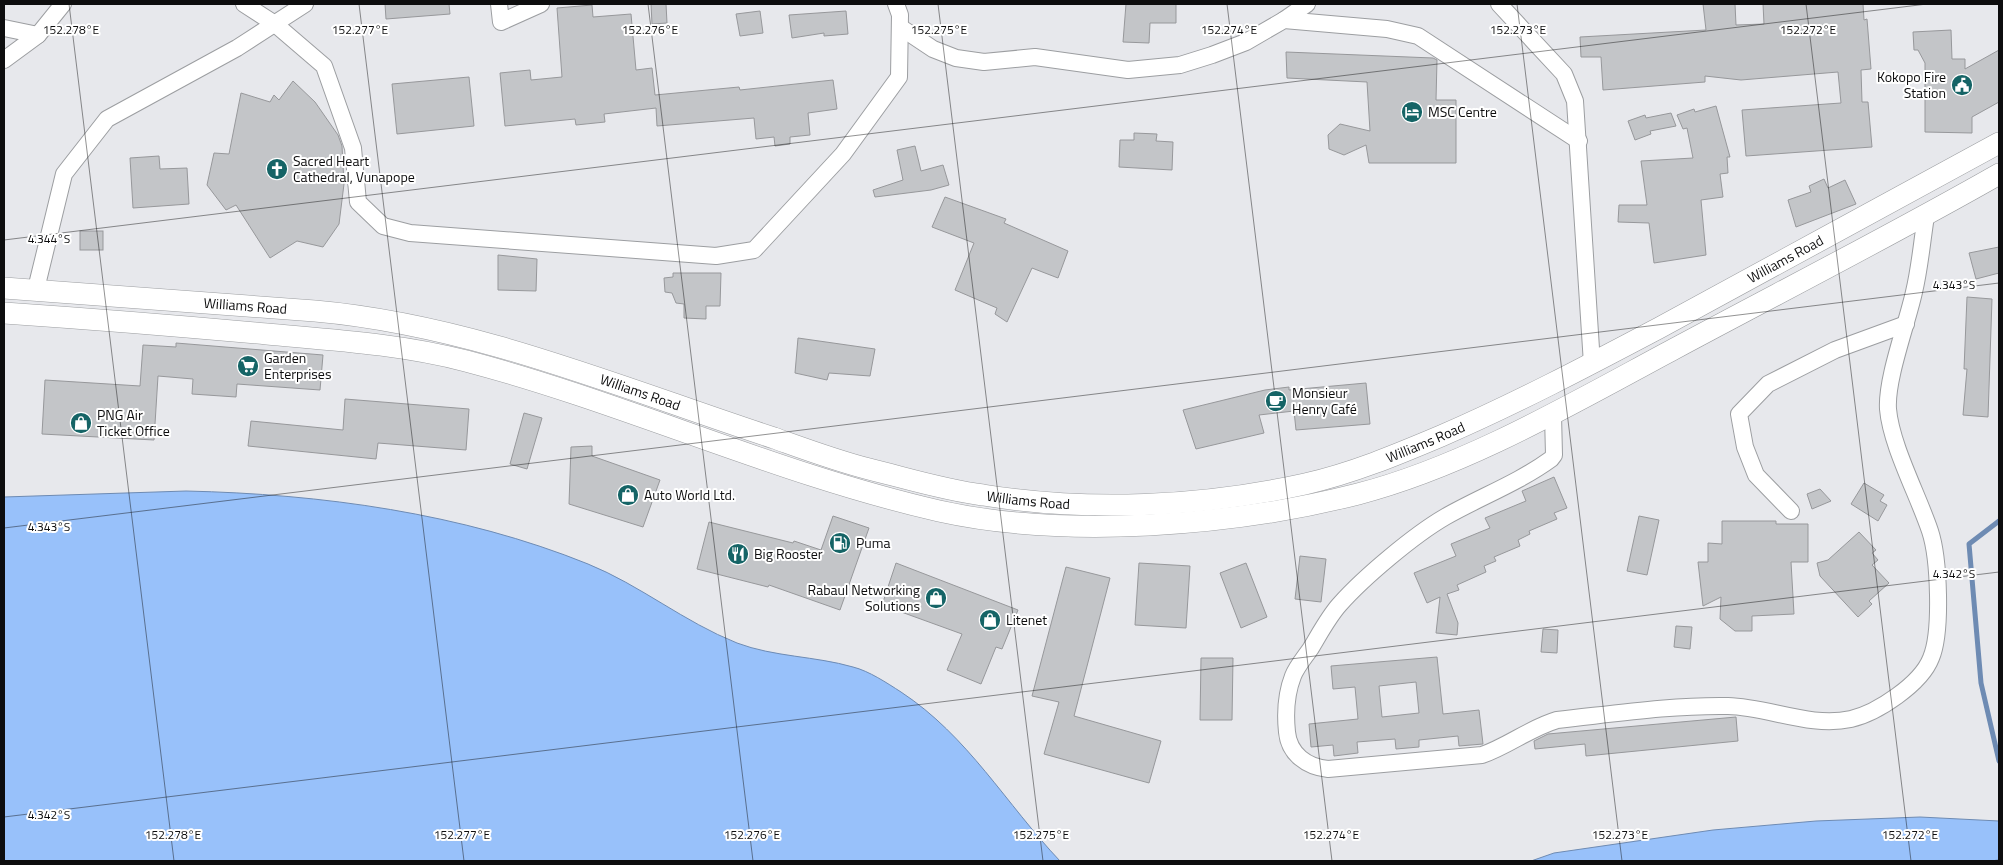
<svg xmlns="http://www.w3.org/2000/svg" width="2003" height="865" viewBox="0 0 2003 865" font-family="'Titillium Web',sans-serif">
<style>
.water{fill:#98c1fa;stroke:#6e8bb3}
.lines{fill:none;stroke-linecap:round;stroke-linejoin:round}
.stream{stroke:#6e8bb3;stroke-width:5}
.building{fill:#c3c5c8;stroke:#97989b;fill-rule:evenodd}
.minor-casing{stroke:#9c9ea1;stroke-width:18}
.major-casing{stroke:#9c9ea1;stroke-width:22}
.minor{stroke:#fff;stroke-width:16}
.major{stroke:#fff;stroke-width:21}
.ticks{fill:none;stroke:#0d0d0e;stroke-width:1;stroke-opacity:0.45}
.labels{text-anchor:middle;stroke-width:4;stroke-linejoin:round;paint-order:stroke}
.poi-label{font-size:14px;fill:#0d0d0e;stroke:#fff;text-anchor:start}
.street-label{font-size:14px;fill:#0d0d0e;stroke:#fff}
.ticks-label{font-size:12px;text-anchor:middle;fill:#0d0d0e;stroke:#fff;stroke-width:4;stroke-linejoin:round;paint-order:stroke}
</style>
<rect width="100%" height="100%" fill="#e7e8ec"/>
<g class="water">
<path d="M186,491C321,494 462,513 588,564C640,585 684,622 737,643C774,657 815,656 853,667C869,671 887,683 901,692C968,736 1006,804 1060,861H4V497Z"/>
<polygon points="1920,817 1999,821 1999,861 1531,861 1554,853 1713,830 1816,821"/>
</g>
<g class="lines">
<polyline class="stream" points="1999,521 1969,544 1981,683 1999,761"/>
</g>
<g class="building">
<polygon points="385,4 449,4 450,14 386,19"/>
<polygon points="651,4 666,4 667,23 652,24"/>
<polygon points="1126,4 1176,4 1176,23 1150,23 1149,43 1123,42"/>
<polygon points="1703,4 1735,4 1736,25 1764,24 1763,4 1863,4 1864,20 1867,19 1871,69 1861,70 1862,102 1868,102 1872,147 1746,156 1742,110 1841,103 1838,72 1741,80 1705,76 1705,82 1603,90 1601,57 1581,57 1580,37 1706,30"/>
<polygon points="592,5 593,17 631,14 636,70 652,68 655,95 739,87 740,90 833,80 837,109 808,113 810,135 790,137 790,144 775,146 774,137 756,139 754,118 657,126 656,108 604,114 605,122 576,125 575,119 505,126 500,73 530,70 531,80 562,77 557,8"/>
<polygon points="760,11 763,33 740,36 736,14"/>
<polygon points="846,11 848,34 824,36 824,33 792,38 789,15"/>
<polygon points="1951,30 1952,59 1965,59 1965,69 1999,50 1999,102 1972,117 1972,133 1925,132 1925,63 1918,50 1914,50 1913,32"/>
<polygon points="1286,52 1433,58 1437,60 1436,100 1456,100 1456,163 1369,163 1366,145 1344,155 1329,149 1328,135 1340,124 1370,131 1367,82 1287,78"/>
<polygon points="469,77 474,126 397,134 392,84"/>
<polygon points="293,81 315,102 338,135 342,146 344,184 339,224 323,247 297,241 270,258 236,205 226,210 207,185 214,153 229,154 241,93 270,102 274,95 279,100"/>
<polygon points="1716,106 1730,157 1727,157 1728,173 1720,174 1723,197 1701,200 1706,255 1654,263 1649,223 1618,222 1619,205 1647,205 1641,161 1693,158 1687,128 1683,129 1677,115 1694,109 1695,112"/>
<polygon points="1671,113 1676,126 1650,131 1651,134 1635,140 1628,121 1645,115 1646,118"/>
<polygon points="1134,133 1157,134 1156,141 1173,142 1172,170 1119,167 1120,140 1134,140"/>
<polygon points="915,146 921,171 943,165 949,185 931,190 875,197 873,190 903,180 897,150"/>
<polygon points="159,156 160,169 187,168 189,204 133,208 130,158"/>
<polygon points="1824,179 1828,188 1845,180 1856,204 1796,227 1788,200 1811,192 1809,186"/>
<polygon points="945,197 1006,219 1004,223 1068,251 1058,278 1032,268 1007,322 995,314 997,308 955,290 974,243 932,227"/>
<rect x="80" y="231" width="23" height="19"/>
<polygon points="1999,247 1999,273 1976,279 1969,253"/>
<polygon points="498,255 537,259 536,291 498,290"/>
<polygon points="673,273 721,273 720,306 706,306 706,319 684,318 684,304 676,303 672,293 665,292 664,278 673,277"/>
<polygon points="1967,297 1992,299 1988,417 1963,415 1967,369 1964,369"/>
<polygon points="798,338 875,349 870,376 829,373 827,380 795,373"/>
<polygon points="176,343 323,355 320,390 237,384 236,397 192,394 193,379 158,376 154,440 42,434 45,380 140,386 143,345 176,347"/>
<polygon points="1366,383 1370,424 1296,430 1294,411 1259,415 1264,433 1196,449 1183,410 1265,390 1289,387 1289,390"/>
<polygon points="345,399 469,409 466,450 378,443 376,459 248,446 251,421 343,430"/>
<polygon points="524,413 542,418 527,469 510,464"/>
<polygon points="592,446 592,456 660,480 643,527 569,504 571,447"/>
<polygon points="1554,477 1567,508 1554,513 1557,519 1529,531 1530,534 1518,540 1520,546 1494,557 1496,561 1484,566 1486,572 1457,585 1459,590 1447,594 1458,623 1457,635 1436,633 1440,597 1427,603 1414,573 1456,556 1451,544 1490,528 1485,518 1526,501 1522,491"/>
<polygon points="1864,483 1884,495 1880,501 1887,505 1878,521 1851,504"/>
<polygon points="1820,489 1831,501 1812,509 1807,494"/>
<polygon points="833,516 869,528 840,610 769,585 768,587 697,569 709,522 793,543 794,541 821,550"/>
<polygon points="1639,516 1659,520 1647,575 1627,571"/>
<polygon points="1722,521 1776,521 1776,524 1808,524 1808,562 1791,562 1794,614 1752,616 1752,631 1735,631 1720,619 1721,597 1703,606 1698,562 1708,562 1708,543 1722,544"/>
<polygon points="1859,532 1876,550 1872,553 1878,560 1872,565 1889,583 1869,601 1872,604 1858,617 1820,576 1817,563 1828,560"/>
<polygon points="1300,556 1326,559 1321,602 1295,599"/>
<polygon points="896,563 1018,610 1002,649 996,647 981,684 947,670 962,634 882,605"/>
<polygon points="1139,563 1190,566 1186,628 1135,625"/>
<polygon points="1246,563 1267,617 1241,628 1220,573"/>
<polygon points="1066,567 1110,578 1074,716 1161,741 1149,783 1044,754 1059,702 1032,696"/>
<polygon points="1676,626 1692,627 1690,649 1674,647"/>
<polygon points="1543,629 1558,630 1557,653 1541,652"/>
<path d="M1437,657L1443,714L1479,710L1483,744L1459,746L1458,736L1419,740V747L1396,749L1395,739L1357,742L1358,753L1334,756L1333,745L1311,747L1309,724L1358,719L1355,687L1333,689L1331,666ZM1416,682L1419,713L1382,717L1379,686Z"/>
<polygon points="1201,658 1233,658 1232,720 1200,720"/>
<polygon points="1736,717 1738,741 1586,756 1585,744 1535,749 1534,741 1548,734"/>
</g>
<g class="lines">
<g class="minor-casing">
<g id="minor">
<polyline points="244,4 275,24 324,66 353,148 358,202 383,226 410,233 716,256 754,250 843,154 899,77 900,15 896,4"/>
<polyline points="499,4 501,22 541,4"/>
<polyline points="1499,4 1564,74 1575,101 1592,364"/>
<polyline points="1284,20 1307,4"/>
<polyline points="900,27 933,49 956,58 984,62 1035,57 1128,70 1180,65 1212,55 1246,42 1284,20 1387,29 1418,36 1579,141"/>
<polyline points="4,28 38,35 4,60"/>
<polyline points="38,35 63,4"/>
<polyline points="36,289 64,174 107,119 237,48 305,4"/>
<path d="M1553,415L1554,455L1551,459C1518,483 1480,497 1445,517C1414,535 1364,577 1340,604C1329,616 1320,633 1311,648C1305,657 1297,666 1293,676C1286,694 1285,713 1287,732C1289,754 1307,767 1328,769L1482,755C1508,746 1530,728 1557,720C1613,714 1671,705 1728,706C1769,707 1810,728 1851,719C1877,713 1921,684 1931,658C1942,632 1939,558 1930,531C1918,495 1891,445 1888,409C1886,379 1907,324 1914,292C1920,267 1922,241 1926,216"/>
<polyline points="1791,511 1756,475 1745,447 1739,414 1768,384 1835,350 1906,324"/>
</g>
</g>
<g class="major-casing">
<g id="major">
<path id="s1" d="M4,288L315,311C474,325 624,389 774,438C805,449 837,461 869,469C906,478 944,490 983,495C1088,512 1201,507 1305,484C1353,473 1396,455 1441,436C1515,404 1587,366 1659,328C1772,266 1886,205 1999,143"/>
<path d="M4,313C92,319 179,326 267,334C333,340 401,344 466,361C626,403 777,474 939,511C1065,539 1233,526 1358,494C1466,466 1575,402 1674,349C1782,291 1892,235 1999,174"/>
</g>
</g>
<use href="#minor" class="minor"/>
<use href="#major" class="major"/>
</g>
<path class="ticks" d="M69,4L174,861M359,4L464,861M648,4L753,861M938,4L1043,861M1227,4L1332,861M1517,4L1622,861M1806,4L1911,861M4,240L1927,4M4,528L1999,283M4,817L1999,572M1990,861L1999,860"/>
<defs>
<g id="civic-disc" transform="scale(1.125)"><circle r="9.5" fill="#156466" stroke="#fff"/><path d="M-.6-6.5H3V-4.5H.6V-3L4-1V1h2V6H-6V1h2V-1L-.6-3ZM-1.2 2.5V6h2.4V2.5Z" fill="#fff"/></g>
<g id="hotel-disc" transform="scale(1.125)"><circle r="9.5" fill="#156466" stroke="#fff"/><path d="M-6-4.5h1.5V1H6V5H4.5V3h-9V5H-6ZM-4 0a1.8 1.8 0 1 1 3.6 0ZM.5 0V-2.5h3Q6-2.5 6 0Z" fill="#fff"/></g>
<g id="church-disc" transform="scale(1.125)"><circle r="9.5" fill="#156466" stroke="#fff"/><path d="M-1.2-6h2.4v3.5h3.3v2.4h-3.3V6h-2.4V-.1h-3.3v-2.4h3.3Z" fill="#fff"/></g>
<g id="supermarket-disc" transform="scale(1.125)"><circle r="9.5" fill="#156466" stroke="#fff"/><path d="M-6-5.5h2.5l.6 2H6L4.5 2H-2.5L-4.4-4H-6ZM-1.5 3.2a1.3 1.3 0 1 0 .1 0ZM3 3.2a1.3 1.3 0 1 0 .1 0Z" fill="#fff"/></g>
<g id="cafe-disc" transform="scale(1.125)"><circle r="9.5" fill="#156466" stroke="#fff"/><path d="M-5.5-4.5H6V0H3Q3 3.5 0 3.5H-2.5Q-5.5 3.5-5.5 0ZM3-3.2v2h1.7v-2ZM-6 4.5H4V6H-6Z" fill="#fff"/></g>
<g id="shop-disc" transform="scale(1.125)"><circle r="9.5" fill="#156466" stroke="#fff"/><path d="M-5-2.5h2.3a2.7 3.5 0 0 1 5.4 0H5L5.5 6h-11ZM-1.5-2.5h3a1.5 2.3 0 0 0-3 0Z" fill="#fff"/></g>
<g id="fuel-disc" transform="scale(1.125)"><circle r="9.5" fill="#156466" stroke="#fff"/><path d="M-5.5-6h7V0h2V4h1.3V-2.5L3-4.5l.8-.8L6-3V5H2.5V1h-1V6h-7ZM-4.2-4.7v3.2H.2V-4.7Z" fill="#fff"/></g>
<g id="restaurant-disc" transform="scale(1.125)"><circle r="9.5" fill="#156466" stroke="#fff"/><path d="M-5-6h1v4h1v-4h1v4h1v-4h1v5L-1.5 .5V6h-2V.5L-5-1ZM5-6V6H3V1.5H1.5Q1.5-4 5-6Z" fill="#fff"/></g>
</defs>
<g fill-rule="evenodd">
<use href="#civic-disc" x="1962" y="85"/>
<use href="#hotel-disc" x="1412" y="112"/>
<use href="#church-disc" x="277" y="169"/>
<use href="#supermarket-disc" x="248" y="366"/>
<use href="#cafe-disc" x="1276" y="401"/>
<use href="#shop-disc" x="81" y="423"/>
<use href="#shop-disc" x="628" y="495"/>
<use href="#fuel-disc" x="840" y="543"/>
<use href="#restaurant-disc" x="738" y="554"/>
<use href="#shop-disc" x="936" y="598"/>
<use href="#shop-disc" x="990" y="620"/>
</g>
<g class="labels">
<g class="poi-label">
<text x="1946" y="82" text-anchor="end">Kokopo Fire<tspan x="1946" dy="16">Station</tspan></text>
<text x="1428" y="117">MSC Centre</text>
<text x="293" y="166">Sacred Heart<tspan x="293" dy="16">Cathedral, Vunapope</tspan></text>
<text x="264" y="363">Garden<tspan x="264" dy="16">Enterprises</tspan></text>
<text x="1292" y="398">Monsieur<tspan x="1292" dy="16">Henry Café</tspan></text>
<text x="97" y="420">PNG Air<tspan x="97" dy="16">Ticket Office</tspan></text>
<text x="644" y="500">Auto World Ltd.</text>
<text x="856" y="548">Puma</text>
<text x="754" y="559">Big Rooster</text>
<text x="920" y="595" text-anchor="end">Rabaul Networking<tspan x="920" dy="16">Solutions</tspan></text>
<text x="1006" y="625">Litenet</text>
</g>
<g class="street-label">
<text dy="5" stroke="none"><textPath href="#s1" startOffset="1862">Williams Road</textPath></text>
<text dy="5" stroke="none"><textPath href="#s1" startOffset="242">Williams Road</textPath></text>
<text dy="5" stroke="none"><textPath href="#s1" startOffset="648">Williams Road</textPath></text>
<text dy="5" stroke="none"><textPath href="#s1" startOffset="1458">Williams Road</textPath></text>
<text dy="5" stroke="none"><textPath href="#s1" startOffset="1052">Williams Road</textPath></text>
</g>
</g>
<g class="ticks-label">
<text x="71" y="34">152.278°E</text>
<text x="360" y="34">152.277°E</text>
<text x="650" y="34">152.276°E</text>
<text x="939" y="34">152.275°E</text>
<text x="1229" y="34">152.274°E</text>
<text x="1518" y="34">152.273°E</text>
<text x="1808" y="34">152.272°E</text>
<text x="49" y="243">4.344°S</text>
<text x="1954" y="289">4.343°S</text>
<text x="49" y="531">4.343°S</text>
<text x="1954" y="578">4.342°S</text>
<text x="49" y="819">4.342°S</text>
<text x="173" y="839">152.278°E</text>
<text x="462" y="839">152.277°E</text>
<text x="752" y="839">152.276°E</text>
<text x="1041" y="839">152.275°E</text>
<text x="1331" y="839">152.274°E</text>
<text x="1620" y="839">152.273°E</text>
<text x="1910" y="839">152.272°E</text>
</g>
<rect width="2003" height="865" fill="none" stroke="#0d0d0e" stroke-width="10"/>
</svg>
